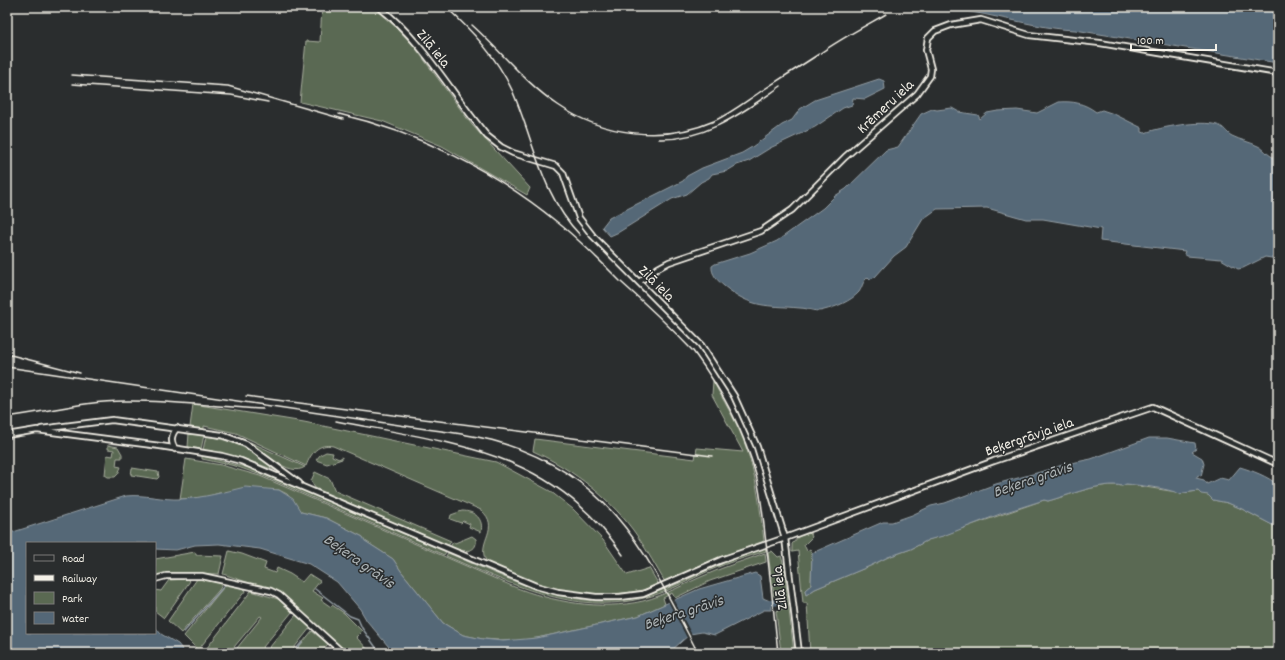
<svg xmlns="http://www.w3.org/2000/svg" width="1285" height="660" viewBox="0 0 1285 660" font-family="Dekko,sans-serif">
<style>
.green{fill:#5a6952;stroke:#a7ad9d}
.water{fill:#546777;stroke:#949ea4}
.pier{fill:#2a2d2e}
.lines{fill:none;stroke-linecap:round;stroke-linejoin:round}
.stream{stroke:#949ea4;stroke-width:1.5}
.canal{stroke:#546777;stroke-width:6}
.street-casing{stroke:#f4f1e8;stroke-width:8}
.street{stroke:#2a2d2e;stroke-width:4.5}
.rail{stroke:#f4f1e8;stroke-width:1.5}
.labels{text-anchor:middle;stroke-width:3;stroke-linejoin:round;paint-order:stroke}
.street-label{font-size:15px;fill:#f4f1e8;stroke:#2a2d2e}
.water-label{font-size:16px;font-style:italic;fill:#acb3b5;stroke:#2a2d2e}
</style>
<rect width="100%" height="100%" fill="#2a2d2e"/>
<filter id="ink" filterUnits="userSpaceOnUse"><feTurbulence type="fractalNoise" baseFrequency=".025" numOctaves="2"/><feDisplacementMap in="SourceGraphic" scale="8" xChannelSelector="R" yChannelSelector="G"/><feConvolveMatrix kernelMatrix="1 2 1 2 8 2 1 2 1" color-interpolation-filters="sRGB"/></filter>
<g filter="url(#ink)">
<g class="green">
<polygon points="322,7 372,7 397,28 414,46 472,125 530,188 527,195 442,146 382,121 300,102 306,41 320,42"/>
<path d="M713,381C723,400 735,419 743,439C756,471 760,506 764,541L718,558L665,582C656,567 648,552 638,537C612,499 574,470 533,451L535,439L695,459L697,448L743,452L712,395Z"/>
<path d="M193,404L304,422L496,462L550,491L573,509L603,540L627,575L649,568L659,585C610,604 529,591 486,561C476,541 502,528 481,510L333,446C318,443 311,453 306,466L236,433L204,426V429L190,427Z"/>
<polygon points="189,433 204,435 201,449 188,447"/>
<path d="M206,436C240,442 252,451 280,472L239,457L203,450Z"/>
<path d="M250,442L305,467C289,478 263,451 250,442Z"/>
<polygon points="108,445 118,447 122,454 122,458 117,458 116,466 121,467 118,474 115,477 108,477 105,475 107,455 113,456 114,450 108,449"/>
<polygon points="326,452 333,453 332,456 339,459 342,457 342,459 327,464 316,460 320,455"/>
<polygon points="202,456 253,469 446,552 444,555 261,475 235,466 202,459"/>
<path d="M186,459L221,465L260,476L512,586C552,602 600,611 643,601C666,595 686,583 708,574C726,566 746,560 765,553L766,562L710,581L675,598L672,593L663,598L665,604L638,616L537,638L515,641L483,639L463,635L443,623L401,571L393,559L365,541L363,537L326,518L301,512L287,494L279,490L219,493L206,497L180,499Z"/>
<polygon points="132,468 158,472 159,477 157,479 131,475"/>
<polygon points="315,472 330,479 335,491 451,541 448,546 315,488 311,481"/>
<path d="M1126,484L1183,493L1198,491L1208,495L1213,500L1228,503L1242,509L1278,528V653H810L807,603H803L798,551L792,552V544L799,536L810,533L812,537L804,545L807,551L810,549L812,553L811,585L805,590L806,595L815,589L870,566L888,557L911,549L928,540L1044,500L1048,501C1067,496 1103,481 1122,486Z"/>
<path d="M462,511C475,511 484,519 481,532L469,527L470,524L463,521L461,523L450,519L451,515Z"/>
<path d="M472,536L476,539C478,555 460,551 450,547L453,542L455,543Z"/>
<path d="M765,548L766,551C747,557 729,562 711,570C689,580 667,593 644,598C574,616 509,583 446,556L448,553C509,579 575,614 643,596C669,590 693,576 717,566C732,559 749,554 765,548Z"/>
<polygon points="229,551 242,554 266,563 264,569 275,573 277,568 290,574 302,582 309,574 320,581 312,591 323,598 321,600 331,607 332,605 344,613 362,631 356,637 371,653 347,653 279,593 223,574"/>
<polygon points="772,551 778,557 781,556 784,566 794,653 781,653 776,611 782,609 780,594 774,596 768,553"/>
<polygon points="195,552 196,555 223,556 219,574 180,573 155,576 155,559"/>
<polygon points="188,579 190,581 164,618 155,611 155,590 161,591 169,580"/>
<polygon points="197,579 212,579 224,582 219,590 181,633 168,621"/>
<polygon points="227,583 246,590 198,650 184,636"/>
<polygon points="251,591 278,599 292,612 258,653 233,653 262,617 260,616 229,653 203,653"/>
<polygon points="296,615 310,628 290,653 265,653"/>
<polygon points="312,631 328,644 320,653 294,653"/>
</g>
<g class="water">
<path d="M945,7H1278V63L1075,30C1048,29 1023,22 997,17C980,13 962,11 945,7Z"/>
<polygon points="879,79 884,81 885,89 865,99 853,98 852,105 843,108 815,127 770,148 749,161 737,165 727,171 712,174 709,178 701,182 687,194 672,199 619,232 610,236 602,227 609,218 683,181 687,176 702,168 742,153 752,147 782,125 792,120 800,109 815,100"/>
<path d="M1059,102C1073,101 1084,103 1096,112L1102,110L1114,114L1142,128V132L1145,133C1160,127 1201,120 1217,125C1225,127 1226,133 1232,136C1240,140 1250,142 1258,146C1265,149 1270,159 1278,158V259L1265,257L1243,268L1238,269L1221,259L1187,256L1184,254L1185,251L1100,241L1101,229L1043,219H1026L987,208L937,209L923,219L906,247L894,256L875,277L870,279L868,277C862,282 863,286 859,292C851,301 836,307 824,310C817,313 808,308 800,308C766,305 753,309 724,286C718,281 711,274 712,266L715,264L750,253L777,241L823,208L835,196L846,189L886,150L898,147L921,114L932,109L937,110L952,108L959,112L978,115L980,119L987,113L998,111L1017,110L1037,113Z"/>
<path d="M1149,438H1167L1195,443L1196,449L1192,452L1202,458L1204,464L1201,476L1198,475L1196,478L1204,480L1207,484L1220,478L1229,480L1240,467C1253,471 1267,476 1278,485V528L1242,509L1228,503L1213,500L1208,495L1201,494L1198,491L1183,493L1181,495C1174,489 1138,485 1126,484L1122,486C1103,481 1067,496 1048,501L1044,500L1000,514L943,536L928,540L911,549L888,557L870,566L815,589L806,595L805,590L811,585L812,553L883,522H892L912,515L931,506L945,503L996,484L1051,469L1062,465L1091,459Z"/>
<path d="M245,487L279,490L293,499L301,512L326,518L363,537L365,541L393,559L401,571L443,623L463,635L483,639L503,641L537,638L638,616L699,589L755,573L760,576L763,598L770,601L771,610H764L715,635L702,632L690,634L672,650L652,653H394L367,621L360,609L337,582L309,564L260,549L219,544L195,545L176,550L155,549V543H27V633H155V627L161,634L178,644L185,653H7V534L126,496C145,494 162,500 181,499C203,498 224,492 245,487Z"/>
</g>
<polygon class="pier" points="673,599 692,635 687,638 668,601"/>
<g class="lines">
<g class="stream">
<polyline points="315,589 350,616 358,619 362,628 380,653"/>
<polyline points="184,632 225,585"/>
<polyline points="293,653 302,642"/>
</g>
<polyline class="canal" points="764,604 780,602"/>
<g class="street-casing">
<g id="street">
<path d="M379,7C424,42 451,93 487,136L501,147L513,153L556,166L563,173L579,218L593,236L701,345L734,396L757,447L785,538L799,653"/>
<polyline points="639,282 658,268 669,262 761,231 792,210 845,157 917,94 930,76 931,69 926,50 928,38 935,31 951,25 981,20 1029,35 1100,43 1278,73"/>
<polyline points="41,429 112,420 222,435 246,444 299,483"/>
<polyline points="7,435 37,430 160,446 222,456 241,461 536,586 558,592 596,597 620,597 643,594 721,560 785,538 994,461 1153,407 1278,464"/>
<path d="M175,449C170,441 171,435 177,428"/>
<polyline points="155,579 166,576 202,576 271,591 279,595 343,653"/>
</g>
</g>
<use href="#street" class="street"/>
<g class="rail">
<path d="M446,7C473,32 496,56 512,90C534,140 541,195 580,235"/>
<path d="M472,25C501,51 525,83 558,105C603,136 664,143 714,121C731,113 745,102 760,92C780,79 799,67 819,54C840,39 863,27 886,14"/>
<polyline points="72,75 228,86 343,119"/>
<polyline points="72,84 231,95 268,102"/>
<path d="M339,114C417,132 495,171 557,222C580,240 600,261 621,282C646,304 670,327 693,351C721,389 744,430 756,475C761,495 763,515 765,535C770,574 774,614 778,653"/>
<path d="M659,139C707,140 743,112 781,86"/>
<polyline points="7,354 80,373"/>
<path d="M7,367L426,429C450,432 475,435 498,442C614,477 647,555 698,653"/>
<polyline points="246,396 712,456"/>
<path d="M7,417C47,412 85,401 125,401C171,400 217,407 263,409"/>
<path d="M336,421C450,443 551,449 623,555"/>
</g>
</g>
</g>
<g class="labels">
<g class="street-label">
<text transform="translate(434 48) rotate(51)" y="5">Zilā iela</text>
<text transform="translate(885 106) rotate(-43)" y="5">Krēmeru iela</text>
<text transform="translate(657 283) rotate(45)" y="5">Zilā iela</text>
<text transform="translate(1029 436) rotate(-19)" y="5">Beķergrāvja iela</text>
<text transform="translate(779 588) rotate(-97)" y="5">Zilā iela</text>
</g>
<g class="water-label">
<text transform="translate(1032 478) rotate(-19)" y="6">Beķera grāvis</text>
<text transform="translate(360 560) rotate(35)" y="6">Beķera grāvis</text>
<text transform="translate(683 611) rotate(-18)" y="6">Beķera grāvis</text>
</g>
</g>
<rect width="1285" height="660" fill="none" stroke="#2a2d2e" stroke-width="24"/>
<rect x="12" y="12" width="1261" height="636" fill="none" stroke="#f4f1e8" stroke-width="1.5" filter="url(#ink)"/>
<rect x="26" y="542" width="130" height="92" fill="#2a2d2e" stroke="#7b7b78"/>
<rect x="34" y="555" width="20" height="6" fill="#2a2d2e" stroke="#7b7b78"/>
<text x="62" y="562" font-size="12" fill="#f4f1e8">Road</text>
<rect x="34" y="575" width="20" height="6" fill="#f4f1e8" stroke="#7b7b78"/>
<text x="62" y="582" font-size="12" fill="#f4f1e8">Railway</text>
<rect x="34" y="592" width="20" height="12" fill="#5a6952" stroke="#7b7b78"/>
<text x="62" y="602" font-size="12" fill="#f4f1e8">Park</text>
<rect x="34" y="612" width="20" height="12" fill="#546777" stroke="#7b7b78"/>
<text x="62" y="622" font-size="12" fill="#f4f1e8">Water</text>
<path d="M1131 44v6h85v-6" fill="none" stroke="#f4f1e8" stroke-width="2"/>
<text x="1137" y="44" font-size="12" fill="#f4f1e8" stroke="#2a2d2e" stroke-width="3" paint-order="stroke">100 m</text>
</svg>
